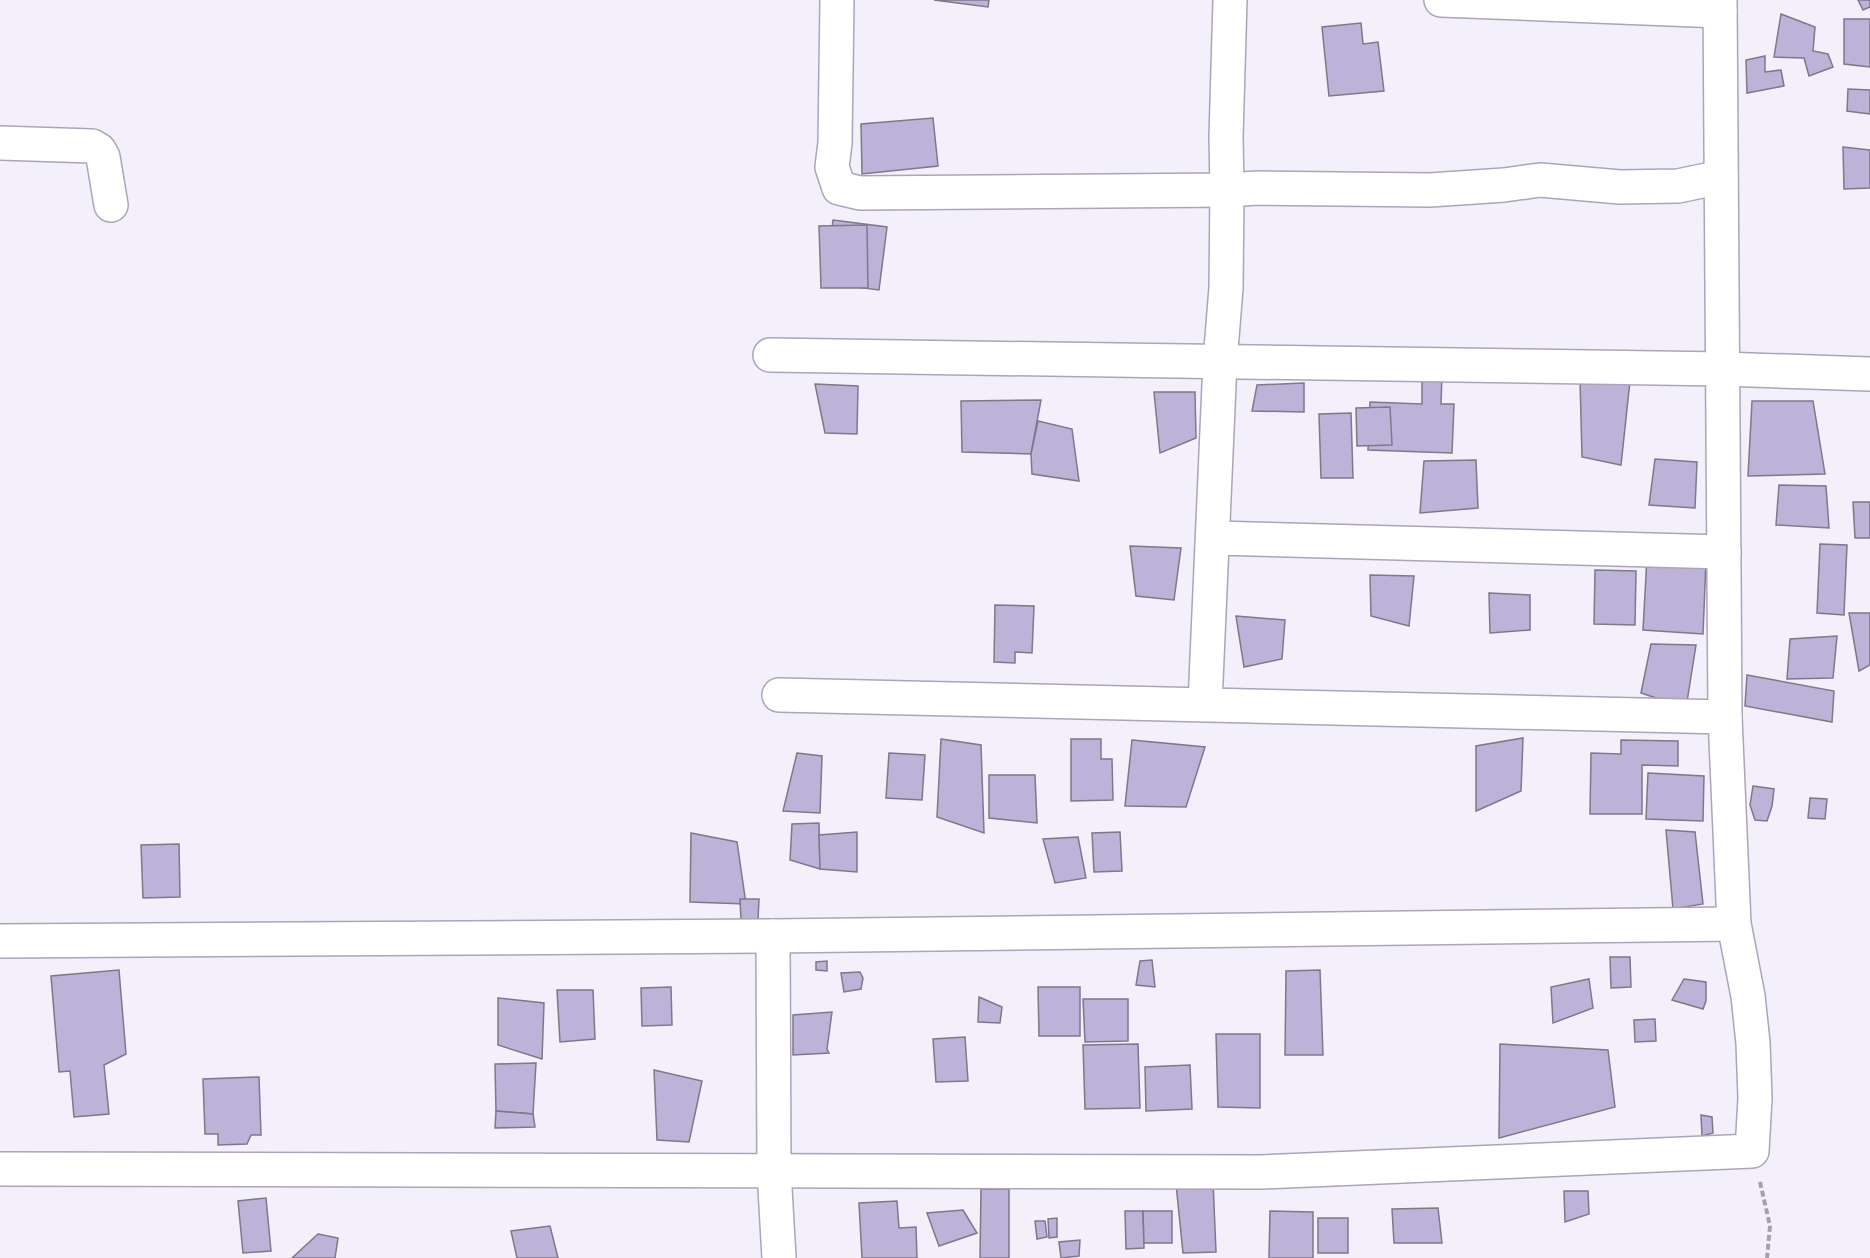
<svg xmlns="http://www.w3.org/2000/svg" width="1870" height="1258" viewBox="0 0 1870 1258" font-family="'Varela Round',sans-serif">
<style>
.building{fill:#bdb3d8;stroke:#7d788a;stroke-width:1.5}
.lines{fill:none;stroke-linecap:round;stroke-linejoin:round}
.minor-casing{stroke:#aaa5b9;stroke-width:36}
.path{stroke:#a4a1ab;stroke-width:4;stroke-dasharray:6 3;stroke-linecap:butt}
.minor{stroke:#fff;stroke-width:33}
</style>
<rect width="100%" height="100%" fill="#f3f0fc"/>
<g class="building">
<polygon points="934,0 989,0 988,7"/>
<polygon points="1858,0 1870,0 1870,7 1863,10"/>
<polygon points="1781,14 1815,27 1813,51 1828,54 1833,67 1809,76 1804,58 1774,57"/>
<polygon points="1844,19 1870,19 1870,67 1844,64"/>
<polygon points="1361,23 1363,44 1378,42 1384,91 1329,96 1322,27"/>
<polygon points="1765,56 1765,72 1781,70 1784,86 1747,93 1746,60"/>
<polygon points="1848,89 1870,90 1870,114 1847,111"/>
<polygon points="933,118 938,166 862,174 861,124"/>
<polygon points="1843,147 1870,150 1870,188 1844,189"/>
<polygon points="833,220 887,227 879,290 825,283"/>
<polygon points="867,225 868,288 821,288 819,226"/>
<polygon points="1422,375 1442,375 1441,404 1454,404 1452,453 1368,450 1370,402 1422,404"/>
<polygon points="1580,380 1630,381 1621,465 1582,457"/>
<polygon points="1304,383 1304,412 1252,411 1257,385"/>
<polygon points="815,384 858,386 857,434 825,433"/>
<polygon points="1154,392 1195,392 1196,438 1160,453"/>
<polygon points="1041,400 1031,454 962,452 961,401"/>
<polygon points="1752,401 1813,401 1825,474 1748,476"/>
<polygon points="1390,407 1392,445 1357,446 1356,408"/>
<polygon points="1351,413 1353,478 1321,478 1319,414"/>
<polygon points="1038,421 1072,429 1079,481 1032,474 1031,454"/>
<polygon points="1655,459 1697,462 1695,508 1649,505"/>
<polygon points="1476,460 1478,508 1420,513 1424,461"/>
<polygon points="1779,485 1826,486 1829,528 1776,525"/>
<polygon points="1853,502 1870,502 1870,538 1855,538"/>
<polygon points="1820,544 1847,545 1844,615 1817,613"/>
<polygon points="1130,546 1181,548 1174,600 1136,596"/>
<polygon points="1647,557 1706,561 1703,634 1643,630"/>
<polygon points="1595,570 1636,571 1635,625 1594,624"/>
<polygon points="1370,575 1414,576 1409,626 1371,616"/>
<polygon points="1489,593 1530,595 1530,630 1490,633"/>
<polygon points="995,605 1034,606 1032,653 1015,652 1015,663 994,662"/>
<polygon points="1849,613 1870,613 1870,665 1859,671"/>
<polygon points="1236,616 1285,620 1282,659 1244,667"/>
<polygon points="1837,636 1833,678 1787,679 1790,639"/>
<polygon points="1651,644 1696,645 1686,708 1641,693"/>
<polygon points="1747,675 1834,691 1832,722 1745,706"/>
<polygon points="1523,738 1521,791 1476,811 1476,746"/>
<polygon points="941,739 981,745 984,833 937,817"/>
<polygon points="1071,739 1101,739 1101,759 1112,759 1113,800 1071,801"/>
<polygon points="1132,740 1205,747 1186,807 1125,806"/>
<polygon points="1621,740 1678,741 1678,766 1642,765 1642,814 1590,814 1591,753 1621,754"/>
<polygon points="797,753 822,756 820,813 783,811"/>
<polygon points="889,753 925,755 922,800 886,798"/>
<polygon points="1648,773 1704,776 1703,821 1646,819"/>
<polygon points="989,775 1035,775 1037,823 989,818"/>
<polygon points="1753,786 1774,789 1772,806 1767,821 1755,820 1750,805"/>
<polygon points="1810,798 1827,799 1825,819 1808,818"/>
<polygon points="819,823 820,869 790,860 792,824"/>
<polygon points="1666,830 1695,832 1703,904 1673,909"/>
<polygon points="857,832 857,872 820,869 819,835"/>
<polygon points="1120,832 1122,871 1094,872 1092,833"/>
<polygon points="691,833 737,842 746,904 690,902"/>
<polygon points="1078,837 1086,878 1055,883 1043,839"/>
<polygon points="179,844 180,897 143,898 141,845"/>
<polygon points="740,899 759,899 758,920 741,920"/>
<polygon points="1610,957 1630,957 1631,987 1611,988"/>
<polygon points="1152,960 1155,987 1136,985 1140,961"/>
<polygon points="827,961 827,971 816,970 816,962"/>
<polygon points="119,970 126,1054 104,1065 109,1114 74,1117 70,1071 59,1072 51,976"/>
<polygon points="1320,970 1323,1055 1285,1055 1286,971"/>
<polygon points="860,972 863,978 861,989 844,992 841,973"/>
<polygon points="1589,979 1593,1008 1553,1023 1551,987"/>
<polygon points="1684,979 1706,982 1706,1001 1703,1009 1672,1000"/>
<polygon points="671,987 672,1025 642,1026 641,988"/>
<polygon points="1038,987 1080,987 1080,1036 1039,1036"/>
<polygon points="557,990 593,990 595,1039 560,1042"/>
<polygon points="979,997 1002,1007 1000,1023 978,1022"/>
<polygon points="498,998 544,1003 542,1059 498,1045"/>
<polygon points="1083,999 1128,999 1128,1041 1085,1042"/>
<polygon points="832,1012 827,1049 829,1053 793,1055 793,1015"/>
<polygon points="1655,1019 1656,1041 1635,1042 1634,1020"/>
<polygon points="1216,1034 1260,1034 1260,1108 1218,1107"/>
<polygon points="965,1037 968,1081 936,1082 933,1039"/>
<polygon points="1138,1044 1140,1108 1085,1109 1083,1045"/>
<polygon points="1500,1044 1608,1050 1615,1107 1499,1138"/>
<polygon points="536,1063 533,1114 496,1111 495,1064"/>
<polygon points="1190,1065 1192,1109 1146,1111 1145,1067"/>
<polygon points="654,1070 702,1081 689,1142 657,1140"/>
<polygon points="259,1077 261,1135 251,1135 247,1144 218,1145 218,1134 205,1134 203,1079"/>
<polygon points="496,1111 533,1114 535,1127 495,1128"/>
<polygon points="1701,1115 1712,1117 1713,1133 1702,1136"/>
<polygon points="1213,1181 1216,1252 1183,1253 1176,1184"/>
<polygon points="981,1189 1009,1189 1009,1258 980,1258"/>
<polygon points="1564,1191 1588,1191 1589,1214 1565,1222"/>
<polygon points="266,1198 271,1251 243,1253 238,1201"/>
<polygon points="897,1201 899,1228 916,1227 917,1258 862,1258 859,1203"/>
<polygon points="1438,1208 1442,1243 1394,1243 1392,1209"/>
<polygon points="963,1210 977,1233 939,1246 927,1213"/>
<polygon points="1125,1211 1143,1211 1144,1248 1126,1249"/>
<polygon points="1143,1211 1172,1211 1172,1243 1144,1243"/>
<polygon points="1270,1211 1313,1212 1313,1258 1269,1258"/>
<polygon points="1057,1218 1057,1237 1049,1238 1048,1219"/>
<rect x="1318" y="1218" width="30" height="35"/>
<polygon points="1035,1221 1045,1221 1047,1237 1037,1239"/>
<polygon points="550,1226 558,1258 517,1258 511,1231"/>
<polygon points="318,1234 338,1238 335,1258 292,1258"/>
<polygon points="1080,1240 1079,1256 1061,1258 1059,1242"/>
</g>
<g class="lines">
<g class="minor-casing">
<g id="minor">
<polyline points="837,0 835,143 832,167 839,188 860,193 1227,190 1226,137 1230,0"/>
<polyline points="1441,0 1720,11"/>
<polyline points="0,143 92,146 99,150 103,157 111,205"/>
<polyline points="770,355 1723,369 1870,374"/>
<polyline points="1213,538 1724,552"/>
<polyline points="779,695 1725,717"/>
<polyline points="1205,704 1220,362 1226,288 1227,190 1258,188 1430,190 1504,185 1540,180 1620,187 1678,186 1721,177"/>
<polyline points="773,936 774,1171 779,1258"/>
<polyline points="0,941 773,936 1734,924"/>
<polyline points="0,1169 1261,1172 1752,1151 1755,1098 1753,1043 1748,996 1734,924 1725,717 1720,0"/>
</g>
</g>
<polyline class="path" points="1760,1182 1770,1226 1767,1258"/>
<use href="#minor" class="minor"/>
</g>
</svg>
